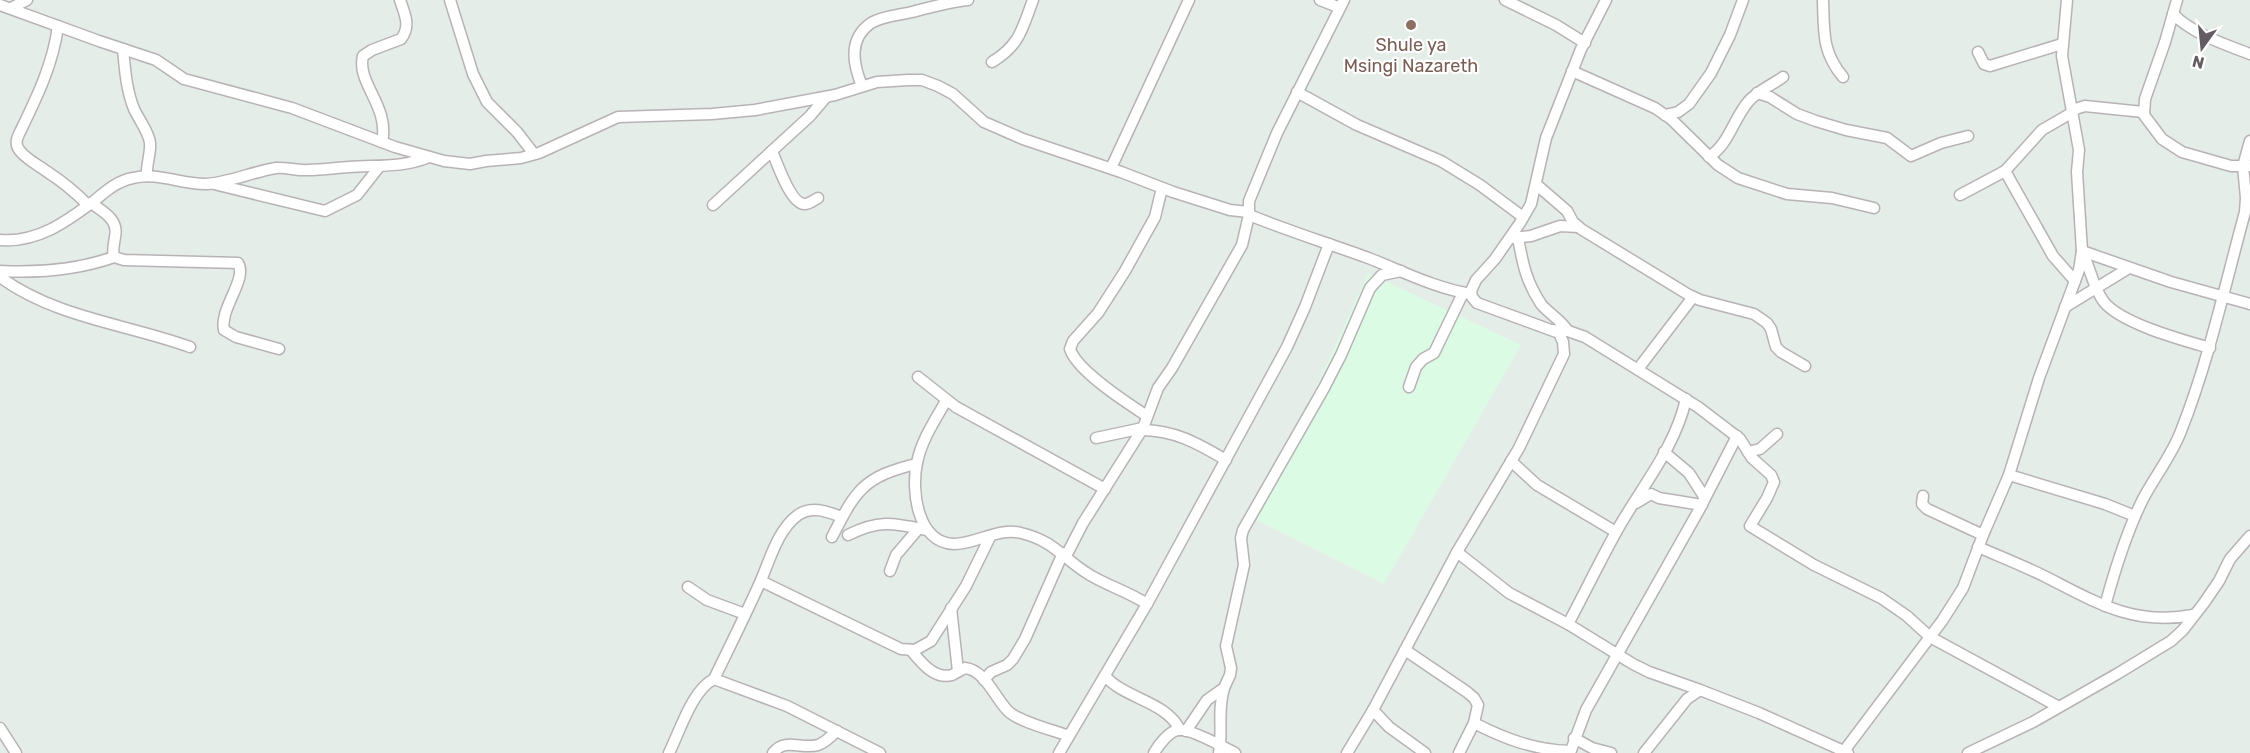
<svg xmlns="http://www.w3.org/2000/svg" width="2250" height="753" viewBox="0 0 2250 753" font-family="Rubik,sans-serif">
<style>
.commercial{fill:#dcfbe5}
.lines{fill:none;stroke-linecap:round;stroke-linejoin:round}
.minor-casing{stroke:#b8b2b7;stroke-width:13}
.minor{stroke:#fff;stroke-width:10}
.education-dot{fill:#8d6e63;stroke:#fff;stroke-width:2}
.labels{text-anchor:middle;stroke-width:4.5;stroke-linejoin:round;paint-order:stroke}
.education-label{font-size:18px;fill:#785e54;stroke:#fff}
</style>
<rect width="100%" height="100%" fill="#e4ede7"/>
<polygon class="commercial" points="1368,273 1521,345 1384,584 1256,520"/>
<g class="lines">
<g class="minor-casing">
<g id="minor">
<polyline points="450,0 473,74 487,102 517,132 534,154"/>
<polyline points="1320,0 1338,7"/>
<path d="M1344,0L1277,133L1249,201V215C1289,231 1330,244 1371,259C1404,272 1435,288 1471,294"/>
<polyline points="1505,0 1556,25 1585,43"/>
<path d="M1823,0C1824,32 1822,52 1843,77"/>
<polyline points="2177,0 2165,42 2145,99 2144,115 2162,139 2182,152 2231,166 2250,166"/>
<polyline points="0,5 99,41 156,60 184,79 292,108 395,147 444,161 470,164 486,161 521,158 539,153 618,117 712,114 755,110 835,95 877,82 908,80 922,80 938,86 953,94 984,122 1023,139 1121,172 1173,192 1230,210 1249,212"/>
<polyline points="11,8 27,0"/>
<path d="M2173,14C2193,34 2224,44 2250,54"/>
<path d="M58,26C53,65 36,99 19,134C16,140 15,145 20,151C27,160 40,166 49,173C63,182 76,193 88,205"/>
<path d="M123,49C125,69 126,89 134,109C139,120 149,132 150,143C151,154 146,164 147,176"/>
<polyline points="1978,52 1984,64 1990,66 2062,44"/>
<path d="M992,62C1020,45 1022,29 1033,0"/>
<polyline points="1572,71 1655,108 1671,119 1718,165 1738,178 1787,194 1832,198 1874,208"/>
<path d="M862,86C853,64 848,39 871,23C882,16 900,15 912,12C931,7 949,2 968,0"/>
<polyline points="1297,92 1357,125 1441,161 1480,185 1523,217"/>
<polyline points="1757,93 1770,97 1797,114 1816,121 1846,130 1887,138 1911,156 1941,143 1968,136"/>
<polyline points="2072,110 2085,106 2143,112"/>
<polyline points="1665,115 1678,112 1689,104 1711,73 1730,35 1743,0"/>
<path d="M382,142C390,106 356,83 363,56L372,50L401,39C411,26 405,15 400,0"/>
<path d="M772,151C777,163 791,205 805,204C809,204 814,200 818,198"/>
<path d="M1709,157C1729,144 1733,120 1748,102C1757,91 1772,85 1783,77"/>
<polyline points="1111,168 1189,0"/>
<polyline points="2005,171 2053,256 2075,281"/>
<polyline points="214,184 325,211 357,195 379,167"/>
<polyline points="1537,185 1567,211 1573,222 1581,229 1689,295 1700,300 1754,314 1767,323 1771,329 1776,347 1781,352 1805,366"/>
<polyline points="1960,195 2005,171 2042,130 2073,112"/>
<path d="M91,203C104,212 119,220 115,237C114,245 112,250 114,257L124,260L238,263C248,279 219,309 224,330L236,337L279,349"/>
<polyline points="713,205 810,116 826,97"/>
<polyline points="1513,238 1531,236 1560,226 1579,227"/>
<path d="M1518,238C1523,265 1526,281 1541,304C1548,313 1560,319 1568,331"/>
<path d="M0,240C37,243 66,222 94,201C106,191 117,181 133,178C158,172 180,184 205,184C225,184 255,171 276,168C287,167 297,171 308,170C321,170 335,168 349,167C377,165 402,168 429,157"/>
<polyline points="2082,251 2171,282 2250,304"/>
<path d="M2082,251C2090,267 2093,288 2104,302C2122,324 2183,340 2210,348"/>
<path d="M0,271C39,273 77,270 114,257"/>
<path d="M0,277C56,318 127,324 190,347"/>
<polyline points="2065,307 2129,268"/>
<polyline points="1552,330 1568,331 1585,337 1698,407 1740,439 1752,458 1771,475 1774,482 1767,498 1750,526 1814,565 1881,598 1907,616 1930,637 2059,707"/>
<polyline points="1638,369 1693,297"/>
<polyline points="918,377 956,407 1105,489"/>
<polyline points="1409,387 1416,367 1423,359 1434,353 1463,293"/>
<path d="M946,401C935,420 921,441 917,463C911,490 917,543 954,544C976,544 999,527 1021,533C1055,541 1063,559 1090,575C1108,586 1129,592 1147,604"/>
<path d="M1147,416C1127,403 1077,371 1070,349L1073,341L1098,313L1125,271L1155,217L1162,188"/>
<path d="M1140,430C1175,430 1197,443 1226,460"/>
<polyline points="1096,438 1143,428"/>
<polyline points="1664,452 1689,473 1705,498"/>
<polyline points="1748,452 1760,449 1777,434"/>
<polyline points="1511,461 1537,485 1616,532"/>
<polyline points="2009,475 2105,504 2135,516"/>
<polyline points="1923,496 1922,504 1927,509 1983,535"/>
<polyline points="1636,503 1651,494 1659,498 1702,505"/>
<path d="M848,535C879,519 894,523 927,530"/>
<path d="M832,537C856,490 863,477 916,464"/>
<path d="M1978,547C2001,557 2024,566 2046,577C2097,603 2134,626 2193,615"/>
<polyline points="1457,552 1509,593 1568,624 1633,664 1649,672 1700,690"/>
<polyline points="1066,556 1083,523 1143,428 1158,388 1172,368 1242,245 1249,215"/>
<polyline points="890,571 896,555 919,528"/>
<polyline points="761,581 901,649 915,650 931,641 966,586 990,537"/>
<polyline points="688,587 707,600 745,614"/>
<path d="M2105,606C2115,569 2126,533 2143,499C2155,476 2172,455 2181,431C2209,360 2225,285 2245,212L2246,198L2243,166L2250,141"/>
<polyline points="951,608 958,671"/>
<path d="M1568,624C1584,594 1599,563 1615,534C1639,490 1675,449 1686,399"/>
<path d="M911,650C920,661 934,680 952,675C956,673 961,670 965,668C985,670 995,698 1008,711C1019,722 1053,730 1069,736"/>
<polyline points="1405,650 1467,692 1474,698 1478,705 1474,723 1459,753"/>
<path d="M1105,676C1125,699 1166,701 1180,730"/>
<path d="M714,679C729,648 744,618 758,587C769,564 776,531 798,515C812,505 828,512 842,517"/>
<polyline points="984,680 991,672 1007,665 1013,659 1025,639 1063,553"/>
<polyline points="1373,710 1389,727 1425,753"/>
<path d="M1474,723C1505,739 1535,750 1570,751"/>
<polyline points="0,728 16,753"/>
<polyline points="1186,731 1207,700 1224,688 1230,675 1231,668 1226,646 1244,565 1241,538 1243,530 1324,388 1341,355 1370,288 1382,275 1401,271"/>
<polyline points="1574,738 1592,748 1611,753"/>
<polyline points="1844,751 1942,621 1963,588 1983,535 2009,475 2039,378 2079,270 2082,251 2077,172 2079,150 2062,56 2067,0"/>
<path d="M669,753C680,731 692,690 714,679L787,706L880,753"/>
<path d="M773,753C785,737 802,750 818,745C825,743 831,736 837,731"/>
<polyline points="1059,753 1147,604 1287,347 1305,307 1329,244"/>
<path d="M1154,753C1158,746 1169,731 1178,730C1189,728 1224,747 1235,753"/>
<path d="M1219,753C1223,729 1217,712 1224,688"/>
<polyline points="1347,753 1373,710 1457,552 1519,448 1564,354 1563,342 1559,333 1477,303 1472,297 1471,291 1476,280 1495,259 1520,223 1531,204 1546,138 1581,49 1606,0"/>
<polyline points="1570,753 1586,710 1699,510 1737,436"/>
<polyline points="1644,753 1687,699 1700,690 1759,713 1848,753"/>
<polyline points="1968,753 2033,722 2117,674 2171,641 2183,630 2204,603 2219,581 2230,559 2250,536"/>
</g>
</g>
<use href="#minor" class="minor"/>
</g>
<circle class="education-dot" cx="1411" cy="25" r="6"/>
<g class="labels">
<g class="education-label">
<text x="1411" y="51">Shule ya<tspan x="1411" dy="21">Msingi Nazareth</tspan></text>
</g>
</g>
<g transform="translate(2202 48) rotate(195)" stroke="#ffffff" stroke-width="4.5" paint-order="stroke">
<path d="M0-4.5L10 22L0 15L-10 22Z" fill="#635c63"/>
<text y="-9" font-size="16" font-weight="bold" text-anchor="middle" fill="#635c63">N</text>
</g>
</svg>
